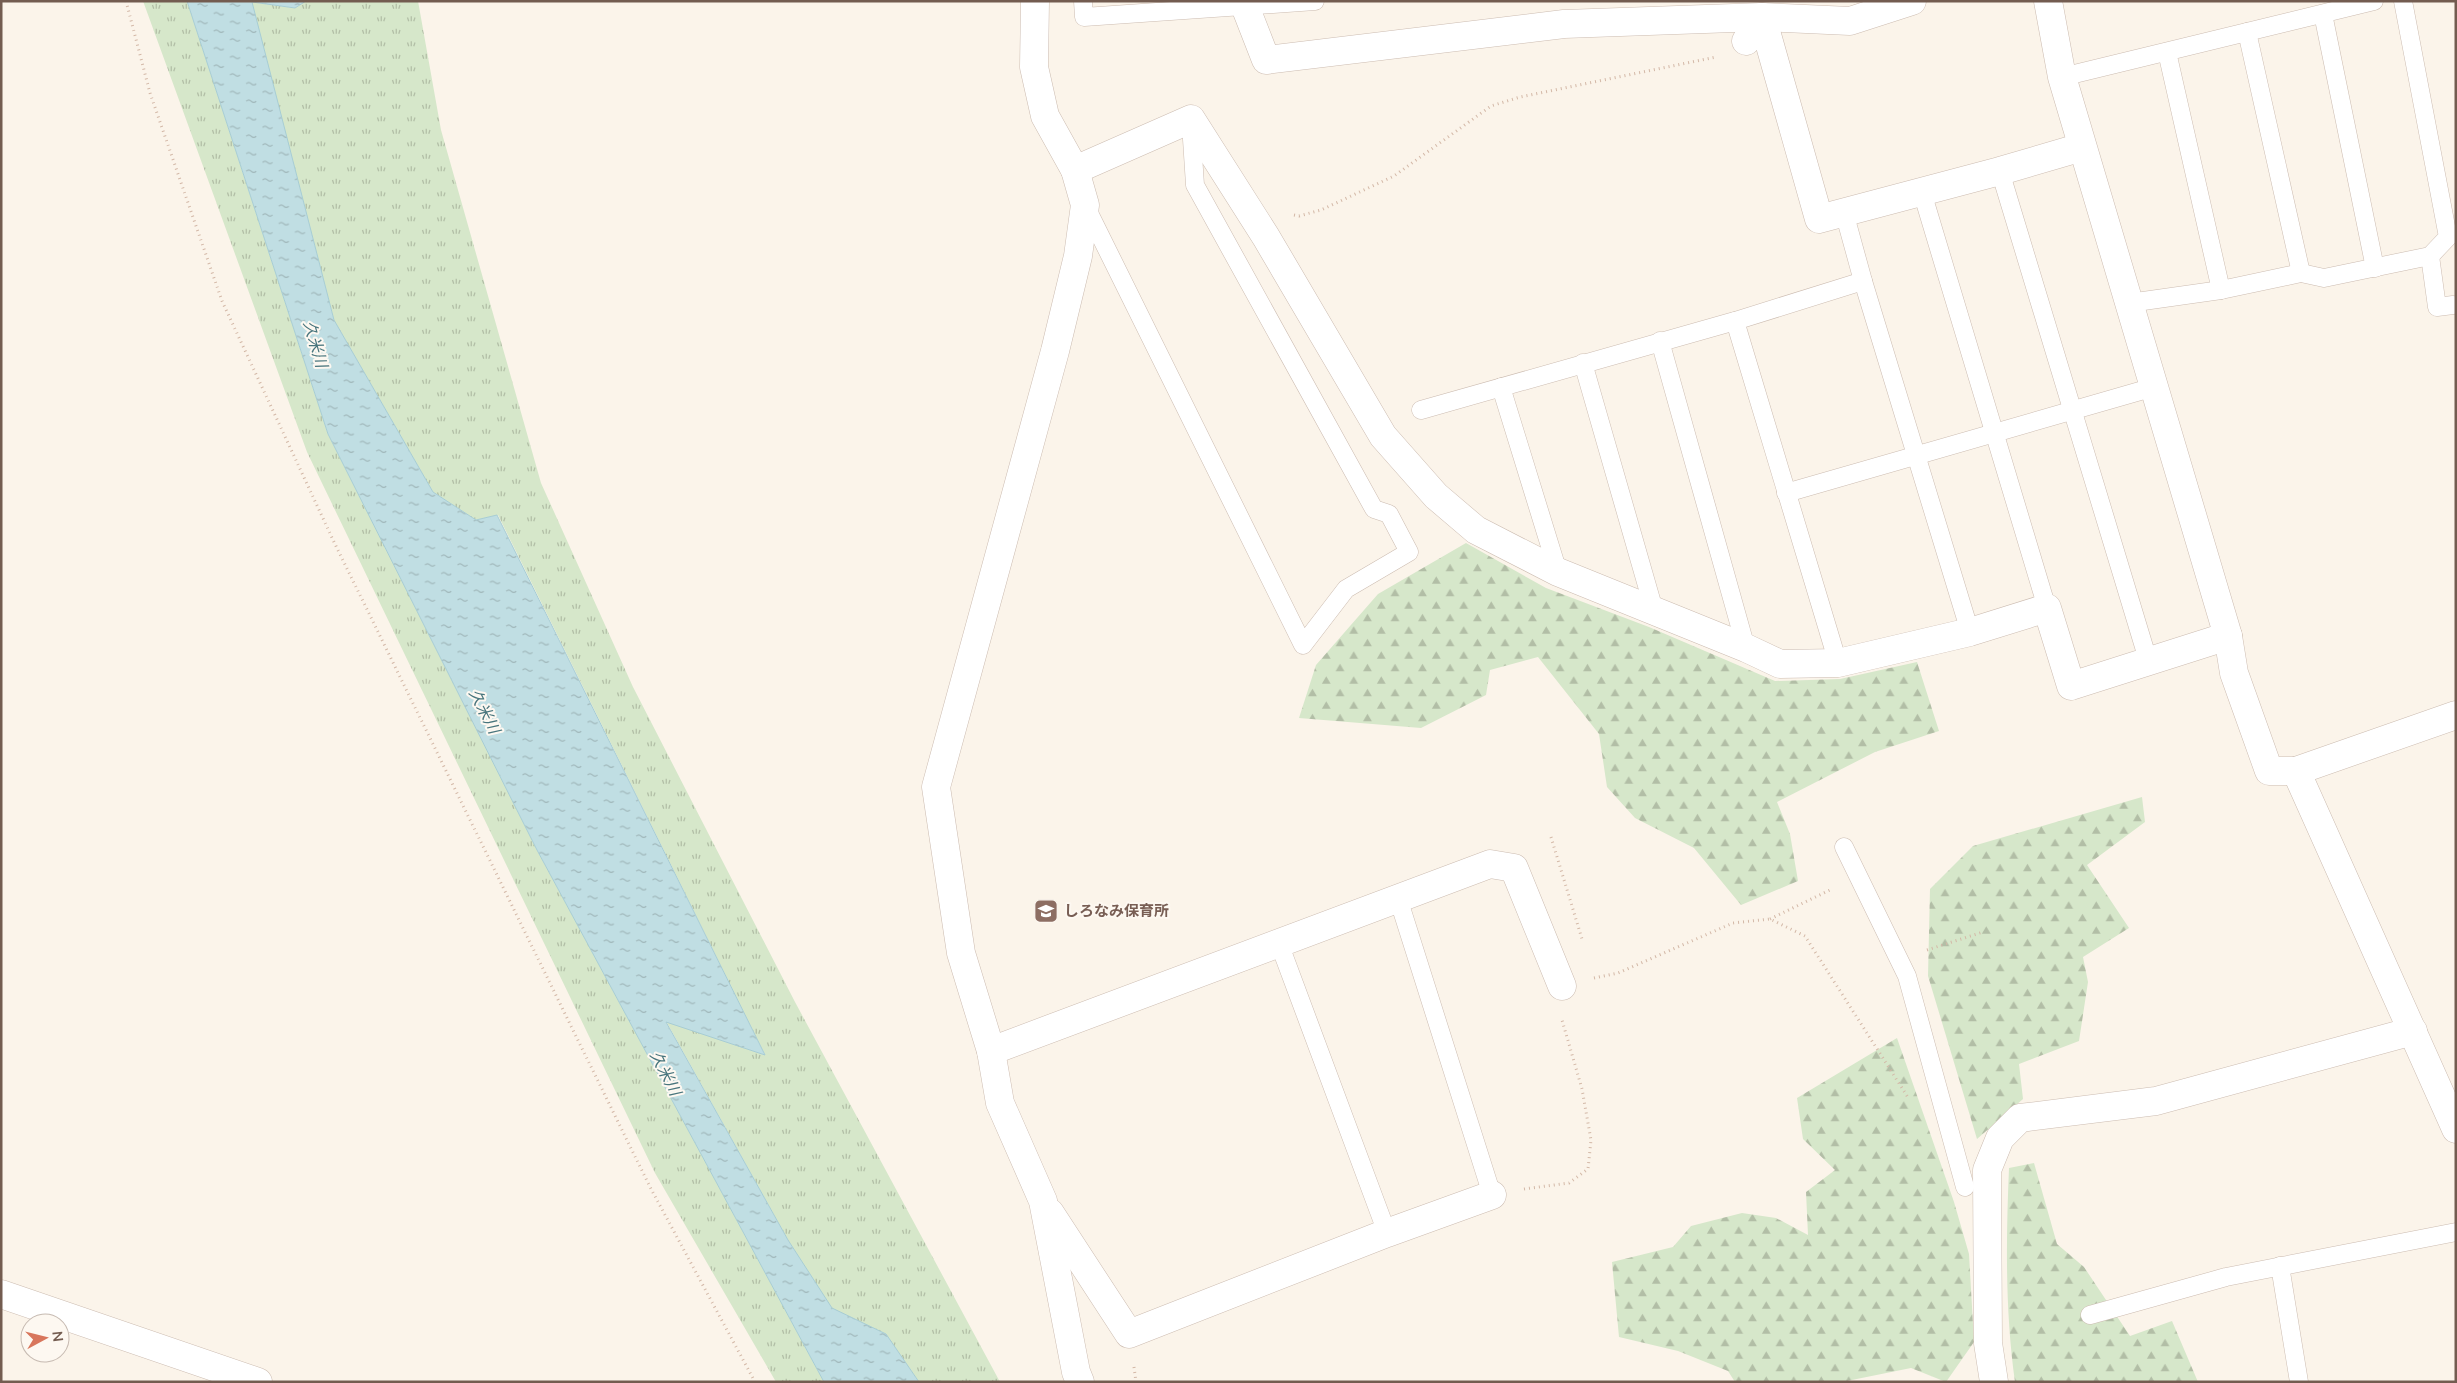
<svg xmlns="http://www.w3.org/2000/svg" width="2457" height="1383" viewBox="0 0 2457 1383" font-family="Mulish,'Noto Sans JP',sans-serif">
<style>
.grass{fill:url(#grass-tufts)}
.forest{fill:url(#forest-firs)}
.water{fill:url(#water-ripples);stroke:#a7cdd4}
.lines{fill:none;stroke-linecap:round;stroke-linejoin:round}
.lane-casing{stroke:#ccbcb1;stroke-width:19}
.street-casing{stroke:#ccbcb1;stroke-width:29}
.path{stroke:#d3b8a7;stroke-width:3;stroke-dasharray:1 4;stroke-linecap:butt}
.lane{stroke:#fff;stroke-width:18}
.street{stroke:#fff;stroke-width:28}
.labels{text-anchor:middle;stroke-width:4;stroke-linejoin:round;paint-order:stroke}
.education-label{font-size:15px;font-weight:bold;fill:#785e54;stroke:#fdf8f1;text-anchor:start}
.water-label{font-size:16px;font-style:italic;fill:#48757d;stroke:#fdf8f1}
</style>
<defs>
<pattern id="grass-tufts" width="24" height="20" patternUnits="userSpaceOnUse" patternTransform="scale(1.25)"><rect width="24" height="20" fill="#d6e7ca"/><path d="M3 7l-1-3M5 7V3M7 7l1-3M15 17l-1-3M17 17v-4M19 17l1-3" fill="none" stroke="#b2bea6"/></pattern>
<pattern id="forest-firs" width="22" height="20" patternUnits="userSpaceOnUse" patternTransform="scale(1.25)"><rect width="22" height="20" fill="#d6e7ca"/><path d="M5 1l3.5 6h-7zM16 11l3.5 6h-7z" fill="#b2bea6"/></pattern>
<pattern id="water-ripples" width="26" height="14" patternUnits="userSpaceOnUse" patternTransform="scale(1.25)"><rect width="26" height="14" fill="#c0dee3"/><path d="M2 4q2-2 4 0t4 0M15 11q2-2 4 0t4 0" fill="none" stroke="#a0b7ba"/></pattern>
</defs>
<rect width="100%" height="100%" fill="#fbf4ea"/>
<g class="grass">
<polygon points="143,1 187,1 328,434 537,850 824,1382 776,1382 655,1173 307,452"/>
<polygon points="306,1 418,1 441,130 541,483 633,687 795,1002 1000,1382 919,1382 886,1334 832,1309 788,1240 666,1021 765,1055 498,515 476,520 433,492 334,320 251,2 295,8"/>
</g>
<g class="forest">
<polygon points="1466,543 1546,588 1649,627 1775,681 1840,679 1917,662 1939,731 1875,752 1777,802 1790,834 1798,881 1741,905 1694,848 1635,818 1607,787 1599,734 1538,657 1490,670 1486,695 1421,728 1299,718 1316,665 1378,594"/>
<polygon points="2142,797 2145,822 2087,865 2129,928 2083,957 2088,982 2079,1041 2019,1064 2023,1099 1977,1139 1928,976 1930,889 1973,846"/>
<polygon points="1897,1038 1954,1202 1969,1254 1974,1342 1946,1382 1911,1368 1842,1382 1735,1382 1728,1371 1678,1351 1619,1337 1612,1262 1673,1247 1691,1226 1742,1213 1776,1218 1808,1235 1806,1192 1835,1170 1803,1139 1797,1098"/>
<path d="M2034,1163L2057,1244L2084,1267L2130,1336L2172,1321L2198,1382H2015C2005,1311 2006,1239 2009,1168Z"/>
</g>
<polygon class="water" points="187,1 306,1 295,8 252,2 334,320 433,492 476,520 497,515 765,1055 666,1022 788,1240 832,1308 886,1334 919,1382 824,1382 537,850 328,434"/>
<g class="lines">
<g class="lane-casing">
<g id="lane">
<polyline points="1083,1 1084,17 1315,1"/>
<polyline points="2323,14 2375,268"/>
<polyline points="2247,32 2301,273"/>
<polyline points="2167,52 2221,290 2301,273 2324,278 2430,256 2448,237 2403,1"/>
<polyline points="2062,77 2374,1"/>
<polyline points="2000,171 2148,660"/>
<polyline points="1922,192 2047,608"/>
<polyline points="1085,205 1303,645 1346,589 1409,552 1389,514 1374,509 1195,185 1191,124"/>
<polyline points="1844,212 1863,281 1970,632"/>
<polyline points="2430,256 2437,307 2453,305"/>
<polyline points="2129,303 2221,290"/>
<polyline points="1735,321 1838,663"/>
<polyline points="1660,341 1746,648"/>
<polyline points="1583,363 1654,610"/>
<polyline points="1501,387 1558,572"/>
<polyline points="1421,410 1735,321 1863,281"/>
<polyline points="1786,493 2154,387"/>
<polyline points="1844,847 1907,976 1965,1187"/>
<polyline points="1398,898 1492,1195"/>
<polyline points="1279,943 1387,1233"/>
<polyline points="2280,1266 2299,1382"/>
<polyline points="2090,1315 2226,1277 2456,1232"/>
</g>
</g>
<g class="street-casing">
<g id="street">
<polyline points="1035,1 1034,67 1045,116 1075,170 1085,205 1078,256 1055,351 936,787 961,953 991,1051 1000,1103 1043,1201 1076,1372 1080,1382"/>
<polyline points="1243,1 1266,60 1564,24 1762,17 1850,21 1912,1"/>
<polyline points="2048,1 2062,77 2228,636 2234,673 2269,771 2296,771 2456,1129"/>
<polyline points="1746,41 1762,17 1819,219 2000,171 2082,147"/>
<polyline points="1075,170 1191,119 1266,237 1383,436 1436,496 1476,530 1558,572 1746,648 1780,664 1838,663 1970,632 2047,608 2071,686 2228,636"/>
<polyline points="2296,771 2456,715"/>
<polyline points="991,1051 1490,864 1514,868 1562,986"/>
<polyline points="1050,1213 1129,1334 1387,1233 1492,1195"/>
<polyline points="1,1294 258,1382"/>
<polyline points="1994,1382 1988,1343 1987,1170 2000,1138 2020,1118 2156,1101 2413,1031"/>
</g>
</g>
<g class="path">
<polyline points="126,1 150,93 222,301 334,542 545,973 650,1187 755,1382"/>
<polyline points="1294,215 1299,216 1321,210 1394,176 1491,106 1520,97 1716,57"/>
<polyline points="1551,837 1582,939"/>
<polyline points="1770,919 1832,889"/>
<polyline points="1927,950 1983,932"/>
<polyline points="1594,978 1618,973 1733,923 1770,919 1805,936 1909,1099"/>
<polyline points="1524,1189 1569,1183 1588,1169 1591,1140 1582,1089 1562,1020"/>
<polyline points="1134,1367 1136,1382"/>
</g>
<use href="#lane" class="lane"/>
<use href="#street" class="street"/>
</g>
<defs>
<g id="school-square" transform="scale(1.25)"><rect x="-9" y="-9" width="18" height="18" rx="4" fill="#8d6e63" stroke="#fdf8f1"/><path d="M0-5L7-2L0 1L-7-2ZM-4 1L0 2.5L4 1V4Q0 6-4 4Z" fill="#fff"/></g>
</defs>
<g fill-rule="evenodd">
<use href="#school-square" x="1046" y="911"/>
</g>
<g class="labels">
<g class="education-label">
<text x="1064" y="916">しろなみ保育所</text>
</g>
<g class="water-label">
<text transform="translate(316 344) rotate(74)" y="6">久米川</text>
<text transform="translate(485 711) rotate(63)" y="6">久米川</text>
<text transform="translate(666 1073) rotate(63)" y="6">久米川</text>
</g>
</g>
<rect width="2457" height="1383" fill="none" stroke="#735c50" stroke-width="5"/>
<g transform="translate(45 1338) rotate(83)"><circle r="24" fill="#fdf8f1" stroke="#c6bab1"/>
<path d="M0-4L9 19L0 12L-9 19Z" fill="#d8765c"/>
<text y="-8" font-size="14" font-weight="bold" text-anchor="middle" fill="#735c50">N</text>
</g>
</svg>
